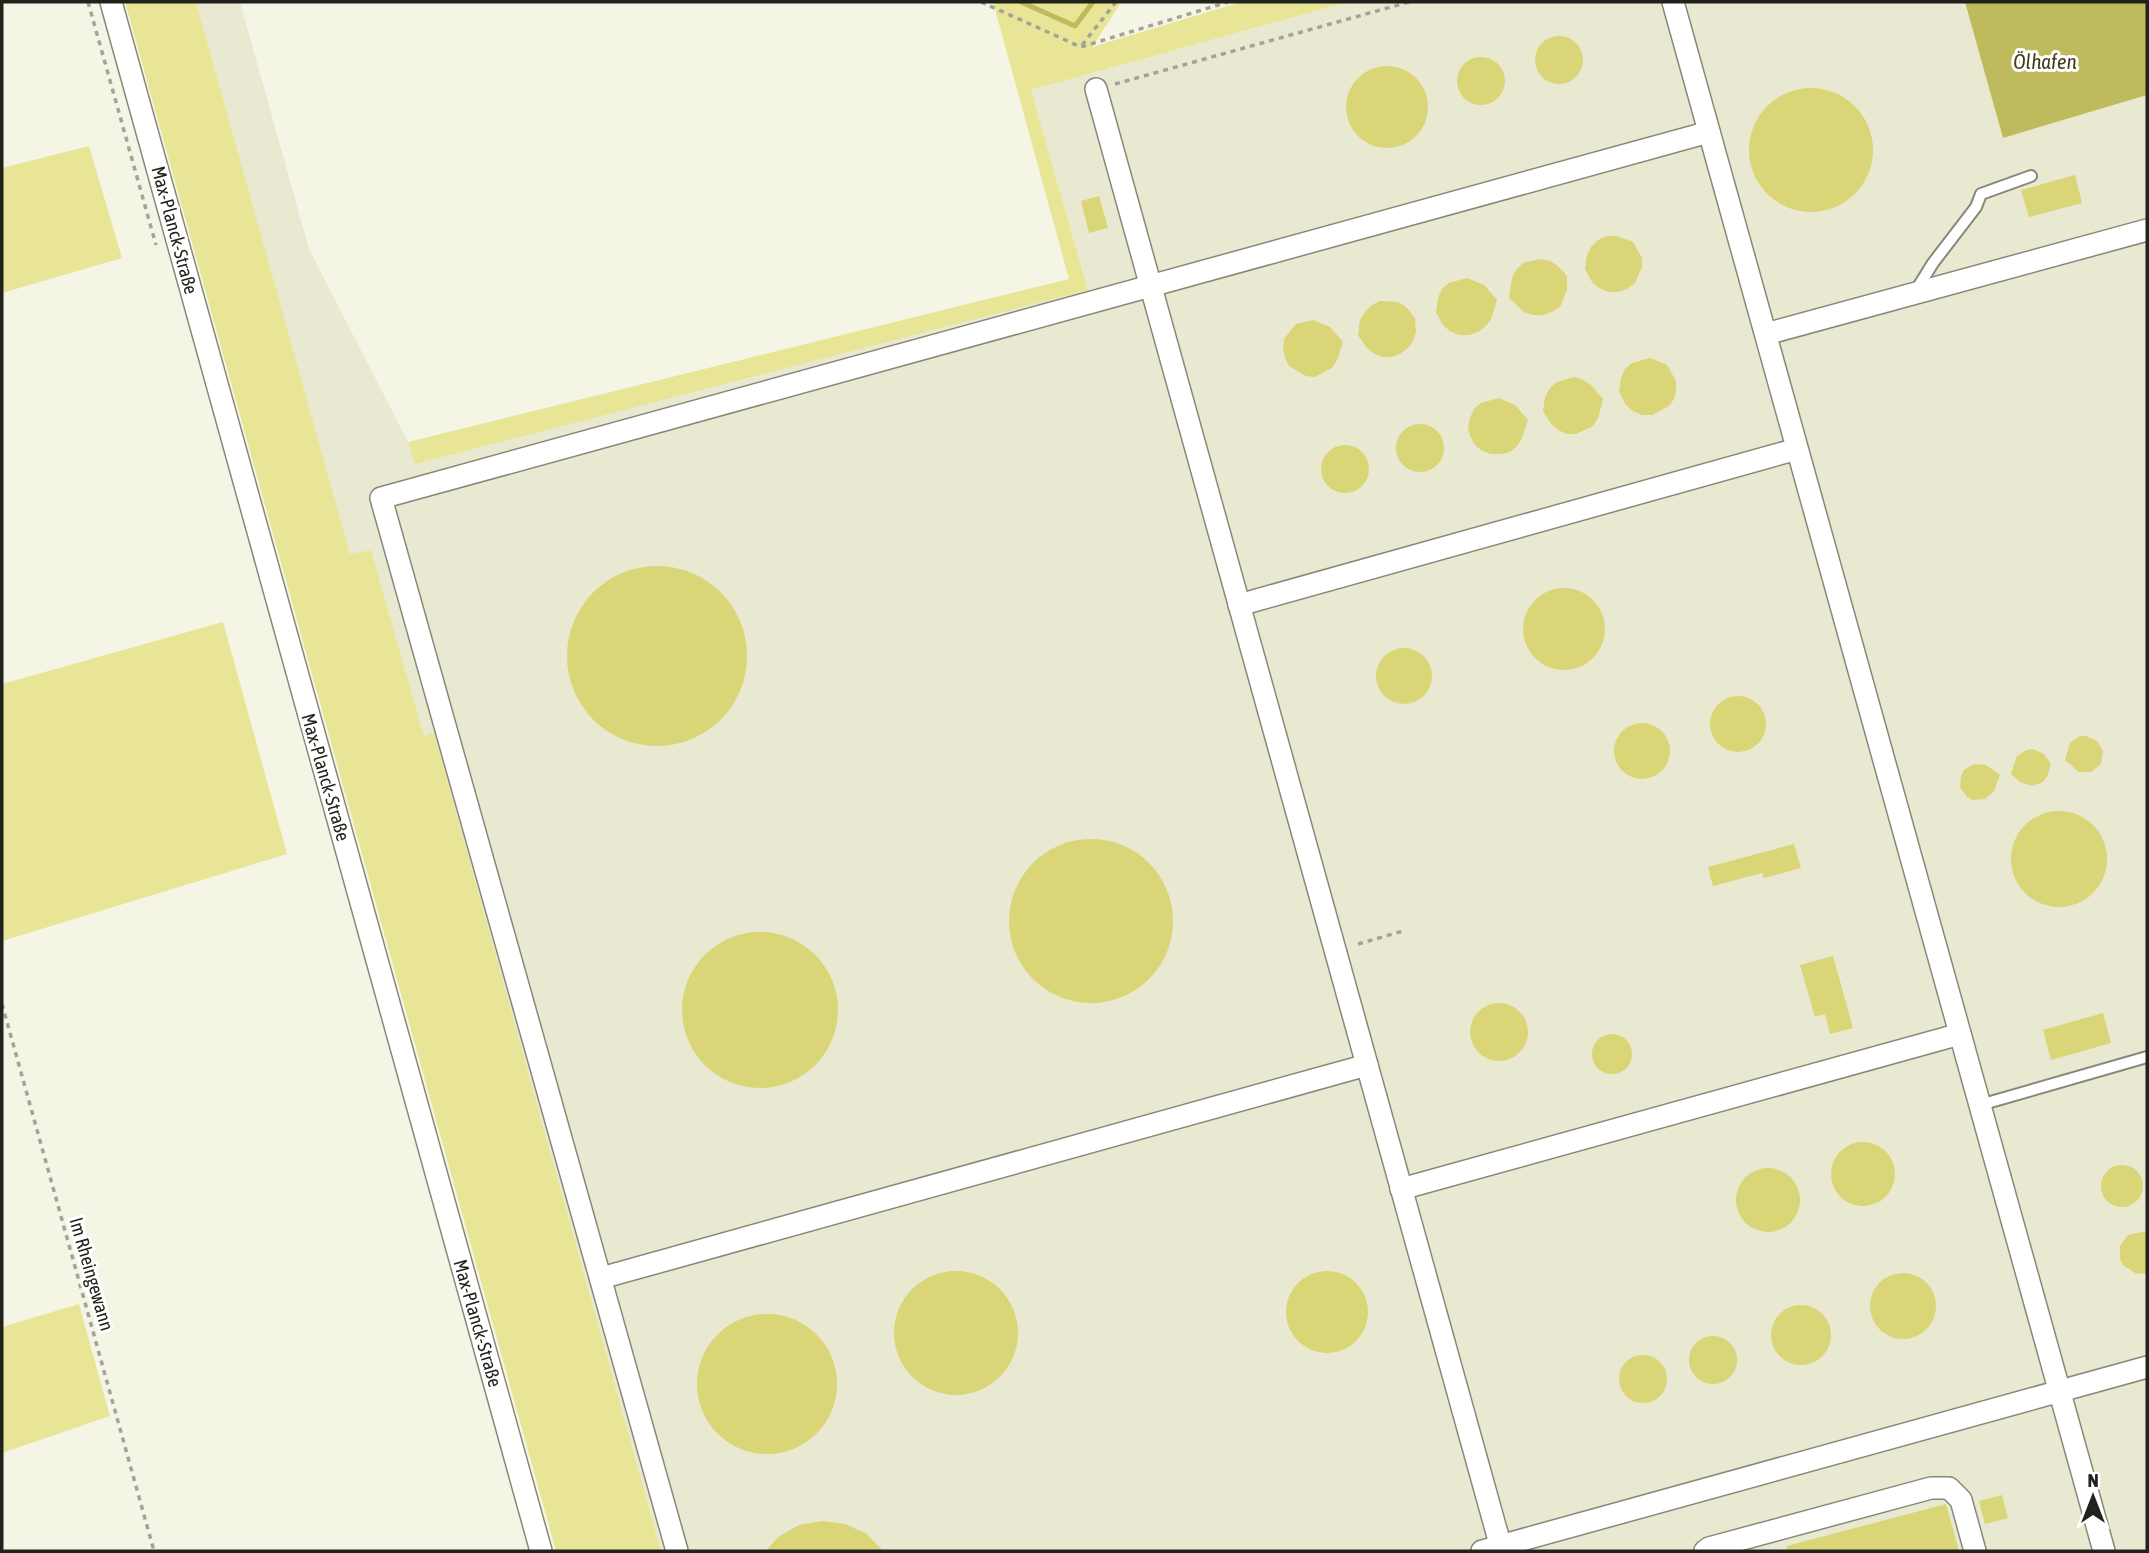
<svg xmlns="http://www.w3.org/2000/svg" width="2149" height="1553" viewBox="0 0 2149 1553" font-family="'Asap Condensed',sans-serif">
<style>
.built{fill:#e9e8d1}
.green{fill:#e8e596}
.water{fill:#bfba5b}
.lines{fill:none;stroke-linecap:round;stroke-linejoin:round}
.stream{stroke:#bfba5b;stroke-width:5}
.building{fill:#dad576}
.service-casing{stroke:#88887a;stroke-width:14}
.minor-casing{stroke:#88887a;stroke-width:24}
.path{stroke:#a3a397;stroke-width:3.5;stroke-dasharray:5 5;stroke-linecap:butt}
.service{stroke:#fff;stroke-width:10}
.minor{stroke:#fff;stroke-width:21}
.labels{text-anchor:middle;stroke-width:6;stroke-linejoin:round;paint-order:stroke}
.street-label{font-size:19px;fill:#22221c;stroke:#fff}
.water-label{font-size:21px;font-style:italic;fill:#3f3d14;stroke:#fff}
</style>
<rect width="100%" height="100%" fill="#f5f5e5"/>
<polygon class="built" points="196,2 240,2 309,249 408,442 415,463 1088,289 1031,90 1348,2 1965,2 2003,138 2147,95 2147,1551 661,1551 434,734 424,736 371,550 350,555"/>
<g class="green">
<polygon points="125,2 196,2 350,554 371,550 424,736 434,733 661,1551 556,1551"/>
<polygon points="993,2 1110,2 1120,4 1092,47 1241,2 1348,2 1031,90 1088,290 415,464 408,442 1069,279"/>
<polygon points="89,146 122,258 2,293 2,168"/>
<polygon points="223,622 287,854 2,941 2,684"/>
<polygon points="79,1304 110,1416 2,1453 2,1327"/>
</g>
<polygon class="water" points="1965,2 2147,2 2147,95 2003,138"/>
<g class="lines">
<polyline class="stream" points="1021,2 1075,26 1093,2"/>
</g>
<g class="building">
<circle cx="1559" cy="60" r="24"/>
<circle cx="1481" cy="81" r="24"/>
<circle cx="1387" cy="107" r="41"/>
<circle cx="1811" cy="150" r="62"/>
<polygon points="2075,175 2082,203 2029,217 2021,190"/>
<polygon points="1099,196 1108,228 1089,233 1081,201"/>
<polygon points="1607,236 1616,236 1633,242 1642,258 1642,267 1635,283 1627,289 1618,292 1608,292 1599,288 1592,282 1585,269 1587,255 1591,247 1598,240"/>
<polygon points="1541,259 1550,261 1558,266 1567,276 1567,290 1560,307 1552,312 1543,315 1533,315 1524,312 1509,298 1512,278 1516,270 1523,263"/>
<polygon points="1467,278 1484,285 1497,300 1491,319 1486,326 1478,332 1469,335 1459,335 1450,331 1443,325 1436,312 1438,298 1442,289 1449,283"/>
<polygon points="1380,301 1398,302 1406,307 1415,318 1416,332 1413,341 1408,348 1400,354 1391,357 1382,357 1373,353 1366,347 1358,335 1360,320 1365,312 1372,305"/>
<polygon points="1313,320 1330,327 1343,342 1337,360 1332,368 1315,377 1306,376 1289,366 1285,358 1283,349 1284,339 1296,324"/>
<polygon points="1650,358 1667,365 1676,381 1676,390 1674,399 1669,406 1652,415 1642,415 1633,411 1626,405 1619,392 1621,378 1625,369 1632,363"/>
<polygon points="1574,377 1583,380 1591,385 1603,399 1598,418 1593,426 1576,434 1567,434 1558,430 1551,424 1543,411 1545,397 1550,388 1557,382"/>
<polygon points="1499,398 1515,405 1528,420 1522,438 1517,446 1510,452 1501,454 1491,454 1482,451 1475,445 1470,436 1468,427 1470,418 1474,409 1481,403"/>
<circle cx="1420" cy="448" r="24"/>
<circle cx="1345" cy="469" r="24"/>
<circle cx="657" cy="656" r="90"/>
<circle cx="1564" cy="629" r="41"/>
<circle cx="1404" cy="676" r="28"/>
<circle cx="1738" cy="724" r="28"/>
<circle cx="1642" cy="751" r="28"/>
<polygon points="2080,736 2086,736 2097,741 2103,751 2101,764 2091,772 2079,772 2065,760 2070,743"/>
<polygon points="2033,749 2044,754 2051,764 2047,777 2043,782 2032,786 2020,782 2011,774 2017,756 2027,750"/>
<polygon points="1974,764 1986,765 2000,775 1994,791 1985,799 1973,800 1967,797 1960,787 1961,776 1964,770"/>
<circle cx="2059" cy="859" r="48"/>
<circle cx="1091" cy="921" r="82"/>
<polygon points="1794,844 1801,868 1764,878 1762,873 1713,886 1708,867"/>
<circle cx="760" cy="1010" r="78"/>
<polygon points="1833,956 1853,1028 1830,1034 1825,1014 1815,1017 1800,965"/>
<circle cx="1499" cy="1032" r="29"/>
<polygon points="2103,1013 2111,1043 2051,1060 2043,1030"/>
<circle cx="1612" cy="1054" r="20"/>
<circle cx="1863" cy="1174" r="32"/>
<circle cx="2122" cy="1186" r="21"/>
<circle cx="1768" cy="1200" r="32"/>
<polygon points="2147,1231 2147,1274 2135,1273 2123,1265 2120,1259 2120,1246 2128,1235"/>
<circle cx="1327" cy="1312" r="41"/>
<circle cx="956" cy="1333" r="62"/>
<circle cx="1903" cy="1306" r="33"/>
<circle cx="1801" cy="1335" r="30"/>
<circle cx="767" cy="1384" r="70"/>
<circle cx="1713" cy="1360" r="24"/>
<circle cx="1643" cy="1379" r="24"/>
<polygon points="2002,1495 2008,1518 1985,1524 1979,1501"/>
<polygon points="1946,1504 1959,1551 1787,1551 1787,1546"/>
<polygon points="822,1521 845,1524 867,1534 883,1551 766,1551 778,1537 799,1525"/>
</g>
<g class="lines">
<g class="service-casing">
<g id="service">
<polyline points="1915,292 1933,263 1976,207 1981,194 2031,176"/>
<polyline points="1980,1105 2147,1057"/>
</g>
</g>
<g class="minor-casing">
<g id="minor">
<polyline points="111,2 541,1551"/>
<polyline points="1673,2 2104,1551"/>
<polyline points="1096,89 1502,1551"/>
<polyline points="1766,334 2147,230"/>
<polyline points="1239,605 1797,449"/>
<polyline points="1401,1189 1960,1034"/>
<polyline points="601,1278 1367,1065"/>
<polyline points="677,1551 381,498 1709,132"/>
<polyline points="1482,1551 2147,1367"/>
<polyline points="1705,1551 1709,1548 1931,1488 1949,1488 1961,1500 1975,1551"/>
</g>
</g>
<g class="path">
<polyline points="88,2 156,245"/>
<polyline points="981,2 1081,47 1228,2"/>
<polyline points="1082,45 1116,2"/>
<polyline points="1115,84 1409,2"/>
<polyline points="1358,944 1403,931"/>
<polyline points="2,1004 154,1551"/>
</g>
<use href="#service" class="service"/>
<use href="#minor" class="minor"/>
</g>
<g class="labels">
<g class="street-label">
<text transform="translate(175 230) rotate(75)" y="7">Max-Planck-Straße</text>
<text transform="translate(326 777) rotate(74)" y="7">Max-Planck-Straße</text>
<text transform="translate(92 1274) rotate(74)" y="7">Im Rheingewann</text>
<text transform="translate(478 1323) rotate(74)" y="7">Max-Planck-Straße</text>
</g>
<g class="water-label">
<text x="2045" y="69">Ölhafen</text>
</g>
</g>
<rect width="2149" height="1553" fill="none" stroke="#22221c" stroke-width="7"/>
<g transform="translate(2093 1497)" stroke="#ffffff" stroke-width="5" paint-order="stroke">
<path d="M0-5L12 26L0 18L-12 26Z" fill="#22221c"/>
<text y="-10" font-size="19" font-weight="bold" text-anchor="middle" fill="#22221c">N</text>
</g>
</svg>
